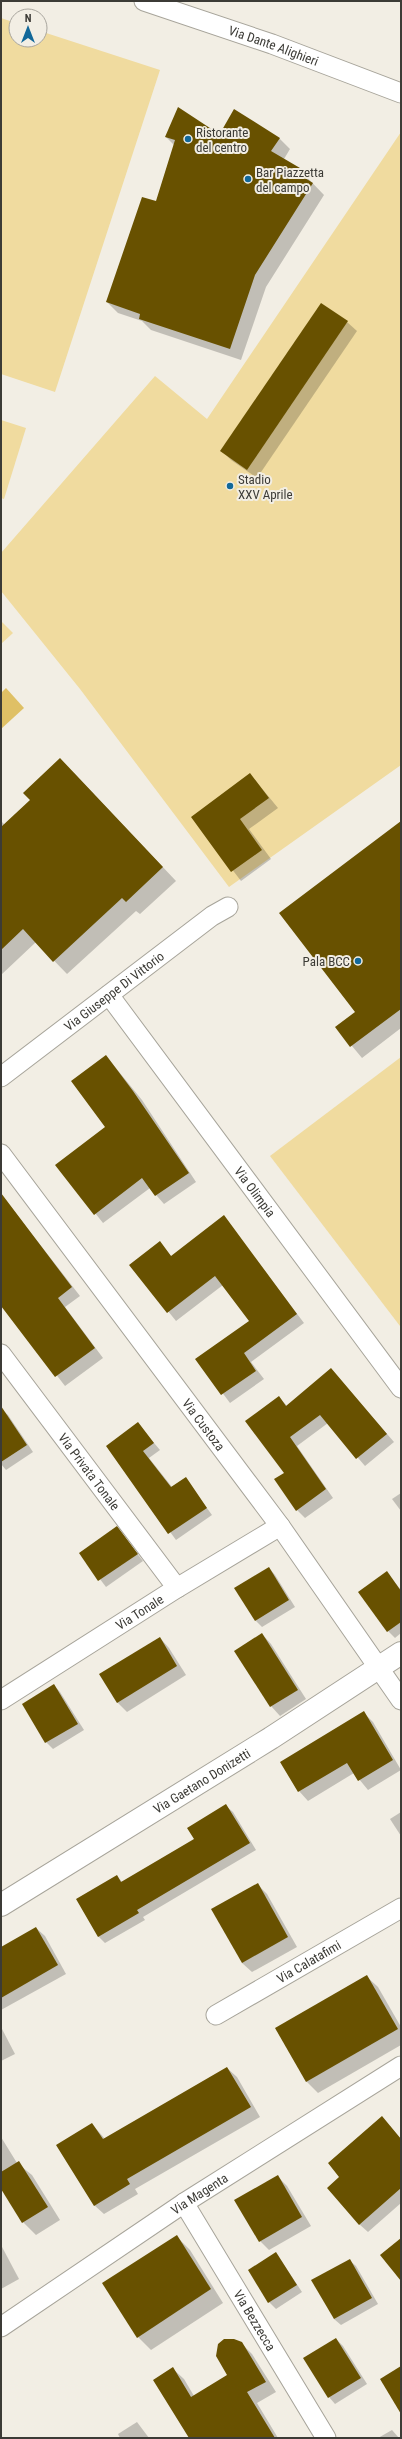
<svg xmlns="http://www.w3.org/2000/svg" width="402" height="2439" viewBox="0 0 402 2439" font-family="'Roboto Condensed',sans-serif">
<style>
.green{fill:#f0db9f}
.water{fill:#dfc065}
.shadow{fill:#0003}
.building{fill:#685100}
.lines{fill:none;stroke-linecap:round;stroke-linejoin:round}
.minor-casing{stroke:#a7a49a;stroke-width:21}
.tertiary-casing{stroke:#a7a49a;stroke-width:24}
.minor{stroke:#fff;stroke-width:19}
.tertiary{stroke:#fff;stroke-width:22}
.poi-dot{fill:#126899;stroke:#f2eee4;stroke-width:1.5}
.labels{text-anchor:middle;stroke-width:4;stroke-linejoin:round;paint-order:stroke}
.street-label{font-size:13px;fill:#3c3b36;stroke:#f2eee4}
.poi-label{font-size:13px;fill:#3c3b36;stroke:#f2eee4;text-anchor:start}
</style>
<rect width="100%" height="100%" fill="#f2eee4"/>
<g class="green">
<polygon points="1,18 16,23 16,40 40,40 40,31 160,70 55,392 1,374"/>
<polygon points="401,132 401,765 229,887 80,689 1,591 1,553 155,376 207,419"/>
<polygon points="1,420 26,428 4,499 1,498"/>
<polygon points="1,621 13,633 1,644"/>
<polygon points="401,1057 401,1326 400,1326 270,1156"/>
</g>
<polygon class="water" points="6,688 24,708 1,729 1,693"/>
<g class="shadow">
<polygon points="217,133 279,138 290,149 284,159 299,169 324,195 266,287 241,360 151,330 142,321 118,313 107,302 156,203 174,145 166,137"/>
<polygon points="347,322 357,331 257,478 231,460 222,451"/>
<polygon points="74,773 176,881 140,914 136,911 67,974 36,942 1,975 1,821 5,825"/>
<polygon points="250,774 278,808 249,829 271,859 241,881 192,817"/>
<polygon points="401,822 401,1028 362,1058 337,1028 356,1013"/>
<polygon points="106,1056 142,1100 196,1182 164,1204 150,1188 103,1223 57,1165 107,1127"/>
<polygon points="7,1202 80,1296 65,1307 103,1358 65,1386 1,1303 1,1206"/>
<polygon points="224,1217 304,1323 251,1362 264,1379 230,1403 197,1359 250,1321 223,1285 176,1321 131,1265 160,1243 172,1257"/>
<polygon points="331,1369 394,1442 365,1466 328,1423 297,1446 333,1498 305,1518 297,1510 285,1473 279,1397 287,1406"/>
<polygon points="1,1409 8,1415 33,1452 6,1470 1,1464"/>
<polygon points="138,1424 160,1450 149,1458 172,1487 185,1478 212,1515 176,1540 107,1446"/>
<polygon points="401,1493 401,1511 392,1499"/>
<polygon points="117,1528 143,1561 106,1587 80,1553"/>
<polygon points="269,1568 275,1575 295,1607 262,1627 256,1621"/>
<polygon points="387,1573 401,1590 401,1633 395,1638 388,1631"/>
<polygon points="262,1634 271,1644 306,1699 280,1716 271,1706"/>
<polygon points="160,1638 169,1648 186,1675 127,1712 117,1702"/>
<polygon points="54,1685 60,1692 84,1730 53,1749 46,1742"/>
<polygon points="364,1713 373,1722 401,1770 368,1790 354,1773 308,1801 299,1791 282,1762"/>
<polygon points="226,1806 233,1812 256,1850 143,1917 145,1920 105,1943 98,1936 117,1876 123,1883 195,1840"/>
<polygon points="401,1812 401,1836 390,1819"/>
<polygon points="258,1885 267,1894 297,1947 252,1972 242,1963"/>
<polygon points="36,1928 45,1936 66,1974 1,2010 1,1948"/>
<polygon points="366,1976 378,1987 401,2027 401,2045 318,2093 307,2082 276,2029"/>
<polygon points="1,2027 15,2054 1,2061"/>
<polygon points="227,2068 237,2077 260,2117 135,2189 138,2194 104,2214 94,2205 92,2124 105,2139"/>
<polygon points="390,2126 401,2139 401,2203 368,2232 359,2224 341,2177"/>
<polygon points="1,2137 17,2163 32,2175 60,2220 36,2235 23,2222 1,2187"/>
<polygon points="277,2176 287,2186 311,2226 269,2250 260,2241"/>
<polygon points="177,2237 190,2250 223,2303 151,2350 138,2337"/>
<polygon points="1,2245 19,2279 1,2289"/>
<polygon points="276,2253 302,2292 276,2309 269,2302"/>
<polygon points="349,2260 356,2266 378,2304 341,2325 334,2319"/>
<polygon points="336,2339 343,2346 367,2384 335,2404 329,2397"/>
<polygon points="241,2343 252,2354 276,2392 257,2403 278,2438 190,2438 173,2369 184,2379 194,2396 229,2376"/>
<polygon points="137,2422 149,2438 120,2438 118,2434"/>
<polygon points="392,2430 399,2438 378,2438"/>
</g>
<g class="building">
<polygon points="178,107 216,132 218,129 222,130 234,109 280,138 271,151 300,168 297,173 313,183 255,275 230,349 139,319 140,314 106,302 142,197 156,201 175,140 165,137"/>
<polygon points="321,303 348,321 247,470 220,451"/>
<polygon points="60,758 163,867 126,902 122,898 53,962 23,929 1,950 1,827 30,800 23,793"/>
<polygon points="250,773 269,798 240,819 262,850 231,872 191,817"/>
<polygon points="401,821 401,1009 350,1047 335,1027 355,1012 279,913"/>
<polygon points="106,1055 133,1091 189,1173 155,1196 142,1178 94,1215 55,1165 105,1127 71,1081"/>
<polygon points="1,1193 72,1287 58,1298 95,1348 55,1377 1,1306"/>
<polygon points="224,1215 297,1314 244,1353 256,1371 221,1395 195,1359 249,1321 215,1276 167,1313 129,1265 160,1241 171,1256"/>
<polygon points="331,1368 387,1434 356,1459 320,1415 290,1437 326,1489 296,1511 274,1479 284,1473 245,1421 279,1396 286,1406"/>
<polygon points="1,1406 27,1445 1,1462"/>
<polygon points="138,1422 154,1443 143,1451 171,1487 186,1477 207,1508 168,1534 106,1446"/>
<polygon points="117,1526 138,1554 98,1581 79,1553"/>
<polygon points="269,1567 289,1600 255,1621 234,1588"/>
<polygon points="387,1571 401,1591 401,1622 387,1632 358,1592"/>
<polygon points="262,1633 298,1690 270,1707 234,1651"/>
<polygon points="160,1637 177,1666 117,1703 99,1674"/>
<polygon points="54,1684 78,1724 45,1743 22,1704"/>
<polygon points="364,1711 393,1760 358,1781 347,1763 298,1792 280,1762"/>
<polygon points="226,1804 250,1843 137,1910 139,1913 98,1937 76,1899 117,1875 121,1882 194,1839 187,1828"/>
<polygon points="258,1883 288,1937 242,1963 211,1909"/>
<polygon points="36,1927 58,1965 1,1998 1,1947"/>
<polygon points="367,1975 398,2029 306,2082 275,2028"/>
<polygon points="227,2067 251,2107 127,2179 130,2184 94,2206 56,2145 92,2123 103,2139"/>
<polygon points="382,2116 401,2139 401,2188 359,2225 327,2188 339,2177 328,2163"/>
<polygon points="19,2161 48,2207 22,2223 1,2189 1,2172"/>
<polygon points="278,2175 302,2217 259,2242 234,2200"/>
<polygon points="177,2235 211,2289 137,2338 102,2283"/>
<polygon points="401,2238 401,2281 380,2255"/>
<polygon points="276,2252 297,2285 268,2303 248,2270"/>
<polygon points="350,2259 372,2298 334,2319 311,2280"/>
<polygon points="336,2338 361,2378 328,2398 303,2358"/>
<polygon points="224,2339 234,2339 242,2342 266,2382 247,2392 275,2438 189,2438 153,2380 173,2367 191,2397 227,2375 216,2356 218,2344"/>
<polygon points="401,2366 401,2414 380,2379"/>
</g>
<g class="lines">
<g class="minor-casing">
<g id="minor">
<path id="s1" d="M144,1L272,44L401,93"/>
<path id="s2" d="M109,995L401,1388"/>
<path id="s3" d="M1,1077L212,916L228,907"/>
<path id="s4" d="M1,1154L280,1526L401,1700"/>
<path id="s5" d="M1,1354L177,1588"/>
<path id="s6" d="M1,1700L177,1588L280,1526"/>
<path id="s7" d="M216,2015L401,1908"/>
<path id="s8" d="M184,2203L326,2438"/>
<path id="s9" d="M1,2327L184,2203L401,2066"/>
</g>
</g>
<g class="tertiary-casing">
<g id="tertiary">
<path id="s10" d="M1,1905L271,1738L401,1653"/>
</g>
</g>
<use href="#minor" class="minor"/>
<use href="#tertiary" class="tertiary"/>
</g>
<g class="poi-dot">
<circle cx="188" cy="139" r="4"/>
<circle cx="248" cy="179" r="4"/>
<circle cx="230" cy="486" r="4"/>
<circle cx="358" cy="961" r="4"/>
</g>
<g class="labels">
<g class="street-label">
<text dy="5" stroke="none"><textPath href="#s1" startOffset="137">Via Dante Alighieri</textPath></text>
<text dy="5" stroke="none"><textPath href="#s3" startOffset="142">Via Giuseppe Di Vittorio</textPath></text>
<text dy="5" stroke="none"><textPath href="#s2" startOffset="245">Via Olimpia</textPath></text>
<text dy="5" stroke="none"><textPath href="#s4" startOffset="338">Via Custoza</textPath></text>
<text dy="5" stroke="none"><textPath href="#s5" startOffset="147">Via Privata Tonale</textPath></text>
<text dy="5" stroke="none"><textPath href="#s6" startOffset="164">Via Tonale</textPath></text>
<text dy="5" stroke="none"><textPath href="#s10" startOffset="236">Via Gaetano Donizetti</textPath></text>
<text dy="5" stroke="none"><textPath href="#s7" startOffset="107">Via Calatafimi</textPath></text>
<text dy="5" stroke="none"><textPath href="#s9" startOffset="239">Via Magenta</textPath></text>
<text dy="5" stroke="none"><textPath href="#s8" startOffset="137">Via Bezzecca</textPath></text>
</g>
<g class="poi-label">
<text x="196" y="137">Ristorante<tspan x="196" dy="15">del centro</tspan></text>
<text x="256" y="177">Bar Piazzetta<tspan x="256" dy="15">del campo</tspan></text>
<text x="238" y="484">Stadio<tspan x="238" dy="15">XXV Aprile</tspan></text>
<text x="350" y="966" text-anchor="end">Pala BCC</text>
</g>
</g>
<rect width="402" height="2439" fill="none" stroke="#3c3b36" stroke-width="4"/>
<g transform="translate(28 28)"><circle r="19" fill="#f2eee4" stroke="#a9a69e"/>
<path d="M0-3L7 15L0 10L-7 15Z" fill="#126899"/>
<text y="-6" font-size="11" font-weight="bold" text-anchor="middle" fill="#3c3b36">N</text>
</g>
</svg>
